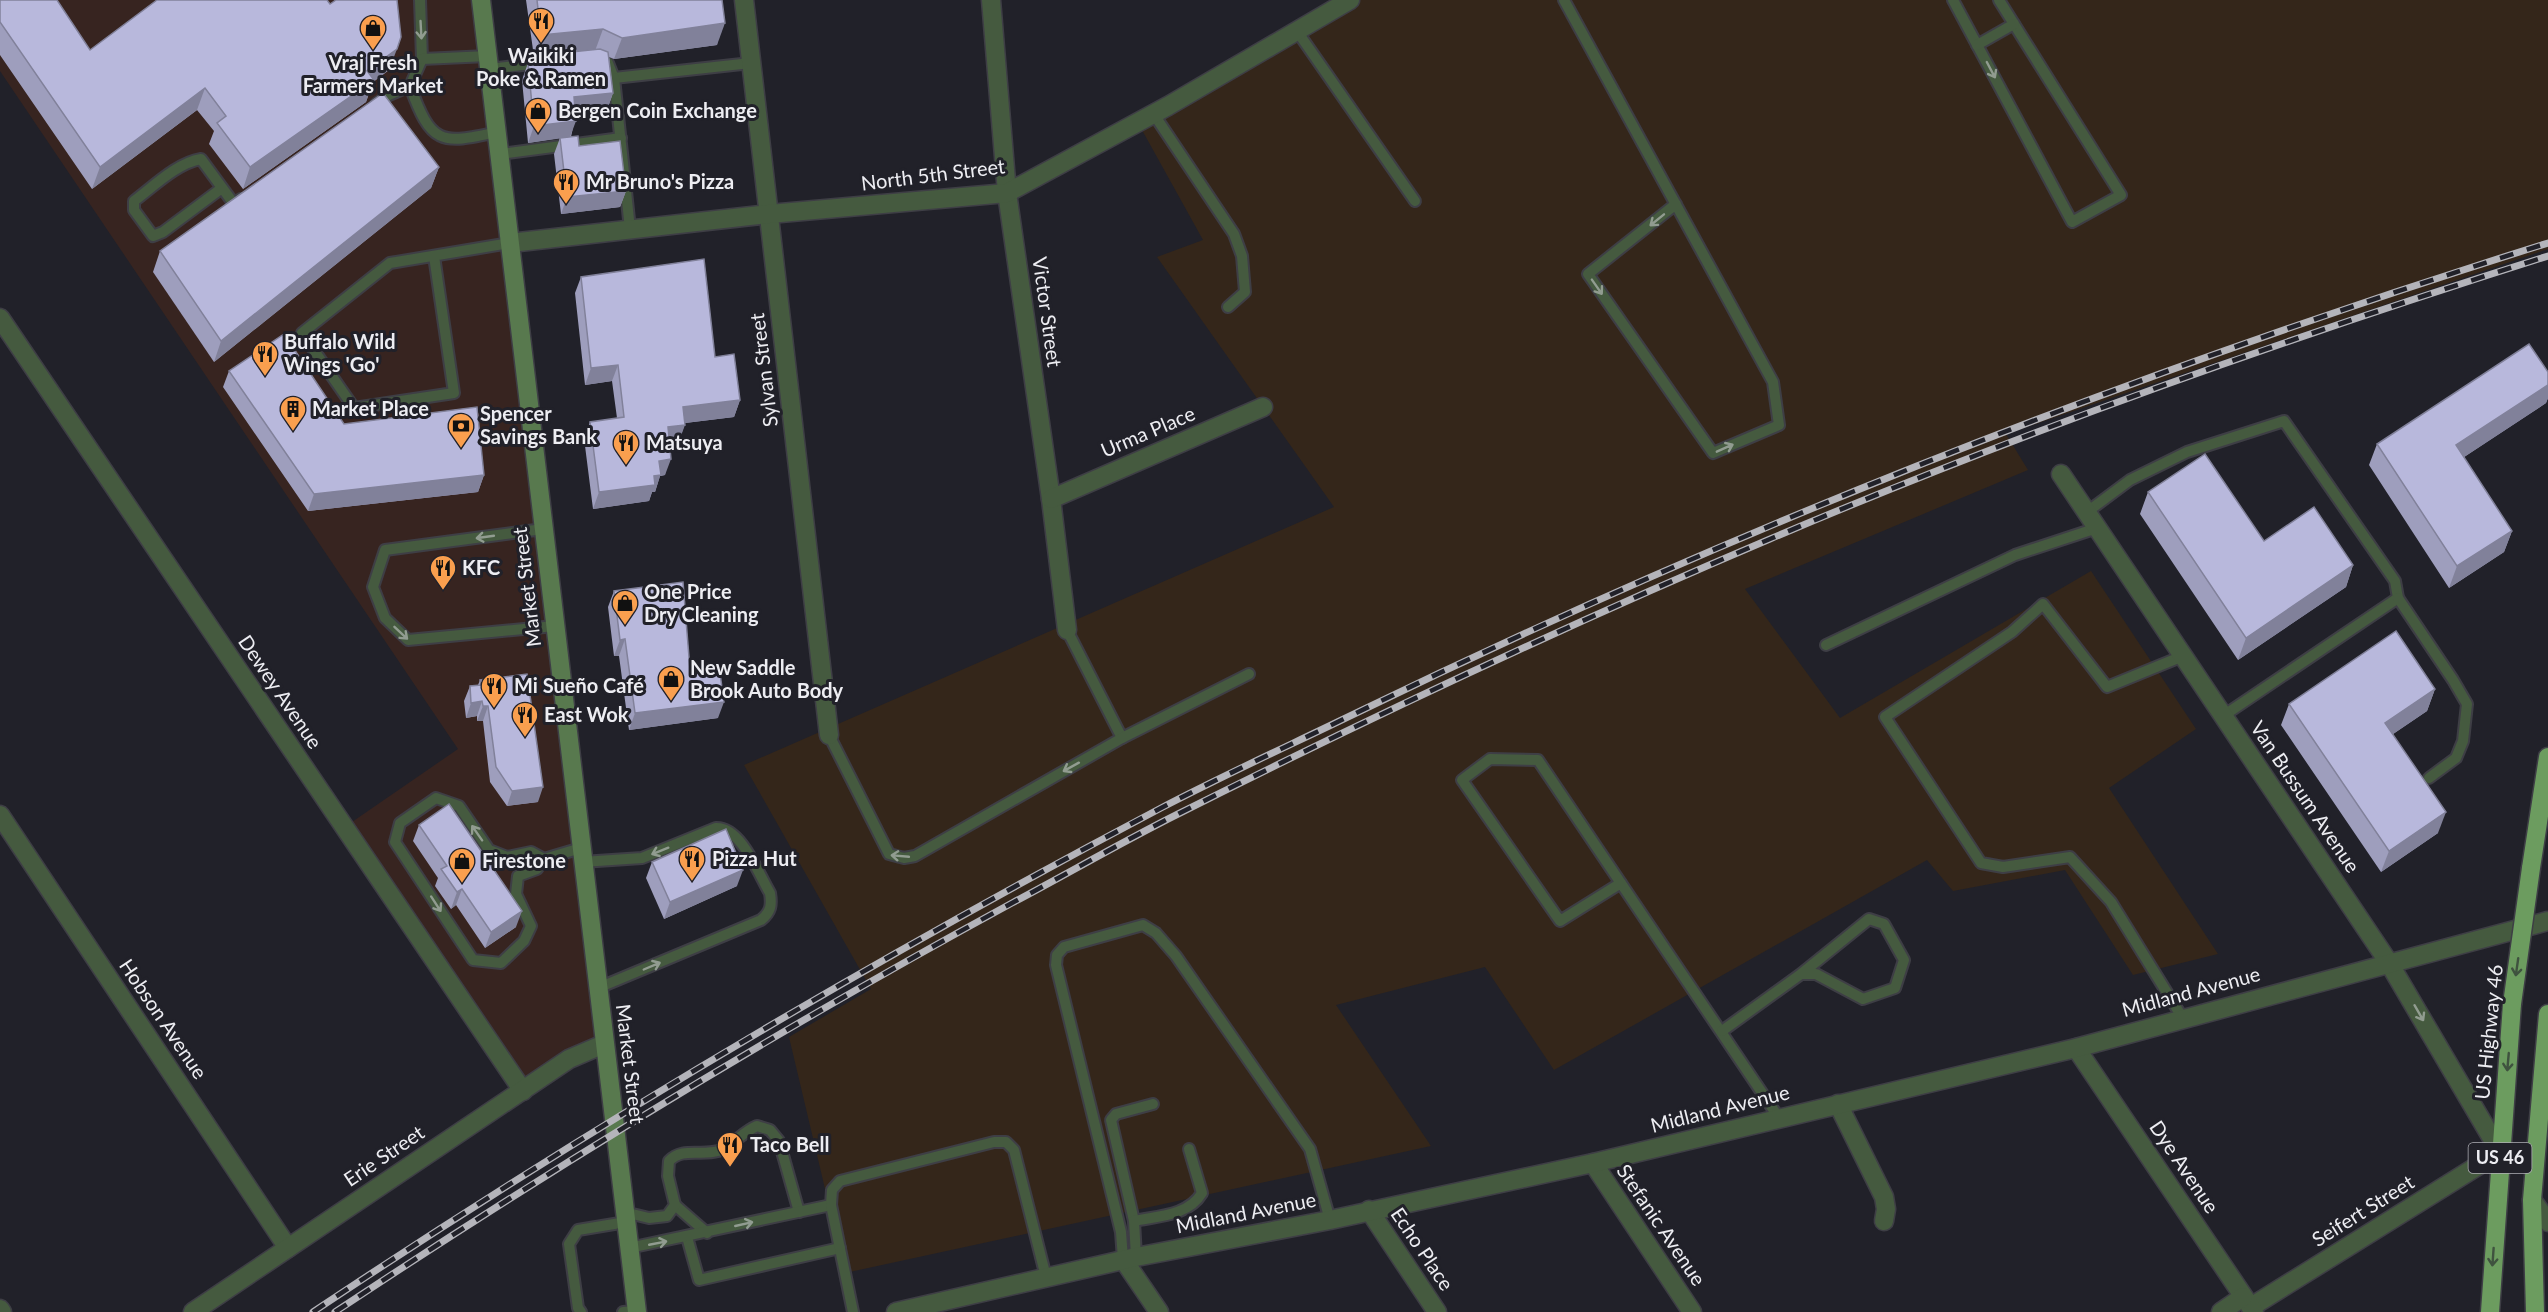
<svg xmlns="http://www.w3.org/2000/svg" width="2548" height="1312" viewBox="0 0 2548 1312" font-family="Lato,sans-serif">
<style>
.commercial{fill:#372420}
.industrial{fill:#34261a}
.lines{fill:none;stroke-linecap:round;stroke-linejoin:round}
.service-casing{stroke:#3e3e45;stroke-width:14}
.minor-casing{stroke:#3e3e45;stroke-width:21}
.tertiary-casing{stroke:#3e3e45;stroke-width:21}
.secondary-casing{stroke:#3e3e45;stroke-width:21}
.trunk-casing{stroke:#3e3e45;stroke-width:21}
.service{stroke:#455a3f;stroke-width:10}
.minor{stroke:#455a3f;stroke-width:18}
.tertiary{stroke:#455a3f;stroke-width:18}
.secondary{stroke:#58794e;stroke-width:18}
.trunk{stroke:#6c9c5f;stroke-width:18}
.rail-casing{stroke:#b4b4ba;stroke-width:7}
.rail{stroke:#212129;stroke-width:4.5;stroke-dasharray:14;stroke-linecap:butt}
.trunk-bridge-casing{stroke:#3e3e45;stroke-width:21;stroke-linecap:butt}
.trunk-bridge{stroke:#6c9c5f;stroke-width:18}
.wall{fill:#9e9ebd}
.shaded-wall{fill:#81819a}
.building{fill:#b8b8dc;stroke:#81819a;stroke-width:1.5}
.oneway{stroke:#919c90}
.oneway2{stroke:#3f523f}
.labels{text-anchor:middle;stroke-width:6;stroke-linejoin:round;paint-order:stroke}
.shield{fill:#212129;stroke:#b0b0b6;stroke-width:1.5}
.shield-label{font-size:18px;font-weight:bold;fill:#ededf2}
.poi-label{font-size:20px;font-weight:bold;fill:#ededf2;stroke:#212129;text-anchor:start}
.street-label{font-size:20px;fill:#ededf2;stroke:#212129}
</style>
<rect width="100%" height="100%" fill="#212129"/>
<polygon class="commercial" points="11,0 472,0 595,1041 524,1085 352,822 458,749 0,71 0,7"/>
<polygon class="industrial" points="1345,0 2548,0 2548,249 2006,434 2028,470 1745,589 1840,718 2091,571 2196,729 2109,788 2218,954 2133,975 2065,870 1953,891 1927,860 1554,1070 1485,967 1336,1005 1431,1146 845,1273 789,1037 871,989 744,765 1334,507 1157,257 1203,240 1137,121"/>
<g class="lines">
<g class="service-casing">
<g id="service">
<path d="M420,0L422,59L410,86C431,144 440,145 497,132"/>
<polyline points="1564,0 1773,382 1779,425 1713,453 1588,274 1676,204"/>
<polyline points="1953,0 2072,222 2121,195 1999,0"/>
<polyline points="1297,31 1415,201"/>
<polyline points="1977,45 2014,24"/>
<polyline points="422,59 488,56"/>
<polyline points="603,61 608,63 614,78 751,63"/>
<polyline points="489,69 540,63"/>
<polyline points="614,78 630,229"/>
<polyline points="376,104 389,95 410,86"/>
<polyline points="1153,113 1234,234 1242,256 1245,292 1228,307"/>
<polyline points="500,154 621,138"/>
<path d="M222,188L163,232L153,236L134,210V201C154,186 177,163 201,159L234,204L241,199"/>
<polyline points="434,256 454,393 354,408 302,333 390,263 510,243"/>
<polyline points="2087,512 2130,480 2187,452 2284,421 2395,581 2398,598 2223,716"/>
<polyline points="543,529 385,550 373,587 385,618 408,640 555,626"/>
<polyline points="2398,598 2453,680 2467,704 2463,741 2456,758 2429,778"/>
<polyline points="1067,630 1122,738"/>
<polyline points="1826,645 2015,555 2097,528"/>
<polyline points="829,735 889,854 904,858 915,856 1122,738 1249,674"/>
<polyline points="544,859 531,852 507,857 489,850 459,806 436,798 400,823 395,842 473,960 501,963 524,941 531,926 516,894 518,876 537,869 544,859 581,848"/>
<path d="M582,862L642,858L716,828C741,827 758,873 770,893C772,905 771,912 761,920L598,988"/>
<polyline points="1621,883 1560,921 1462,780 1490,759 1538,760 1779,1118"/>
<polyline points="2182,1017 2111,902 2070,857 2003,867 1981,863 1885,717 2012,632 2043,604 2107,687 2183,656"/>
<polyline points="1722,1031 1801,974 1816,974 1863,999 1895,988 1904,960 1884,924 1869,919 1801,974"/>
<polyline points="675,1205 707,1233"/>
<path d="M624,1212L649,1218L667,1216L675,1205L668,1176L669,1161C682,1147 701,1156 718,1151C733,1146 742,1132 757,1126L770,1130L779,1141L799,1212"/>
<polyline points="1134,1221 1111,1120 1116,1114 1153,1104"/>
<polyline points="687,1237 699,1280 840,1248"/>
<polyline points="629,1248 831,1205"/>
<path d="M1136,1257L1134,1221C1158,1216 1188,1216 1202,1193L1189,1149"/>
<polyline points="1123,1259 1121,1232 1056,965 1057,955 1064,947 1143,925 1156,933 1176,956 1310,1149 1330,1220"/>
<polyline points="581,1312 578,1308 569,1244 578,1230 626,1222"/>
<polyline points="623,1312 636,1311"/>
<polyline points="853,1312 831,1205 832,1190 840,1181 994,1142 1006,1142 1014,1150 1046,1277"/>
</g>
</g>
<g class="minor-casing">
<g id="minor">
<polyline points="744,0 829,735"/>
<polyline points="991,0 1007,193 1051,499 1067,630"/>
<polyline points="510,243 769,214 1007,193 1168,106 1350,0"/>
<polyline points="0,318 523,1091"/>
<polyline points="2061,474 2389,963 2500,1152 2251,1307"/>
<polyline points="1051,499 1263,407"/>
<polyline points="0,815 288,1248"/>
<polyline points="2076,1048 2254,1312"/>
<polyline points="1838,1104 1884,1197 1886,1209 1884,1221"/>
<polyline points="1593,1163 1692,1312"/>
<polyline points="2532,1200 2548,1222"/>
<polyline points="1369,1210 1437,1312"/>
<polyline points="1123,1259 1159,1312"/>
<polyline points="0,1309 2,1312"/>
<polyline points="193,1312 569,1059 604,1044"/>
<polyline points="2221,1312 2243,1297"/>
</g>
</g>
<g class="tertiary-casing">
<polyline id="tertiary" points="896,1312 1136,1257 1330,1220 1593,1163 2076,1048 2548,921"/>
</g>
<g class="secondary-casing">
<polyline id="secondary" points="481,0 637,1312"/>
</g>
<g class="trunk-casing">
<g id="trunk">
<polyline points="2531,868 2548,757"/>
<polyline points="2490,1312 2512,1004"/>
<polyline points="2535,1312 2532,1200 2548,1014"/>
</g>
</g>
<use href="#service" class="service"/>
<use href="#minor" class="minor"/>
<use href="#tertiary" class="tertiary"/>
<use href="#secondary" class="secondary"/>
<use href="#trunk" class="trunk"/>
<g class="rail-casing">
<g id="rail">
<path d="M313,1312C587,1129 869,962 1161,808C1224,775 1288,746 1352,715C1738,527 2138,371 2548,243"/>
<path d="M335,1312C555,1166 780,1029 1012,903C1067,874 1120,843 1176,815C1371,717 1569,624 1770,539C2024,431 2285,339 2548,256"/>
</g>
</g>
<use href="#rail" class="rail"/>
<g class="trunk-bridge-casing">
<polyline id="trunk-bridge" points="2512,1004 2531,868"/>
</g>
<use href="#trunk-bridge" class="trunk-bridge"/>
</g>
<g class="wall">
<polygon points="0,0 90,50 330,4 389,70 373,82 366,102 243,189 209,144 214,131 197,110 92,189 0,55"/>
<polygon points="526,0 722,0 717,45 614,59 609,57 613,93 607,110 576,113 571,137 626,191 620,207 561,214 554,154 560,138 528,143 522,80 528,63 539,62 541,56 534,57"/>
<polygon points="439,167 431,188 214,362 153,272 160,251"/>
<polygon points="581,277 715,357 740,400 734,417 685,423 679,441 669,442 665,475 660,476 655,492 652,492 649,501 593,509 584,438 590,422 617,418 612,381 585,385 575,293"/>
<polygon points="229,371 344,424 484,475 478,492 308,511 223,387"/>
<polygon points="2548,372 2548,398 2546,403 2464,457 2512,531 2504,552 2449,588 2369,465 2377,444"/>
<polygon points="2148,492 2264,541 2353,565 2346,587 2238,660 2140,514"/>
<polygon points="614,591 690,670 718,718 629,730 619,656 614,656 608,607"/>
<polygon points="480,680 538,802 507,806 490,782 483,721 477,721 477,716 466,718 464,701 470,686 478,685"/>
<polygon points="2435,689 2427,711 2393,734 2438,833 2381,872 2281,725 2289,704"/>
<polygon points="419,825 516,927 485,948 456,905 451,909 435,886 438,878 413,841"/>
<polygon points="652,862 737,886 664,919 646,878"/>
</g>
<g class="shaded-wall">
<polygon points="725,23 717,45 614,59 622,38"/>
<polygon points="603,29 595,51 534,57 541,35"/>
<polygon points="397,49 389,70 373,82 366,102 243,189 250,167 367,71"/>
<polygon points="205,88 197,110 92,189 100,167"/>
<polygon points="613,93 607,110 568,114 574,97"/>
<polygon points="576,121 570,137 528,143 534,126"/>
<polygon points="439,167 431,188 214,362 221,341"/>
<polygon points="626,191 620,207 561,214 567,197"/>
<polygon points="618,365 612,381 585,385 591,368"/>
<polygon points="2548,385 2548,398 2546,403 2449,467 2456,445"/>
<polygon points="740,400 734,417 677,424 683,407"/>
<polygon points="685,425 679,441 662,443 668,427"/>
<polygon points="671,459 665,475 660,476 655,492 652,492 649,501 593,509 599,492 659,461"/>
<polygon points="484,475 478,492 308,511 314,494"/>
<polygon points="2512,531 2504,552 2449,588 2457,566"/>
<polygon points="2353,565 2346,587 2238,660 2246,638"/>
<polygon points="625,639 619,656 614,656 620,640"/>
<polygon points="2435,689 2427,711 2377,745 2385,723"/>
<polygon points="482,701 477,716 466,718 471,703"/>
<polygon points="724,702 718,718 629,730 635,713"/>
<polygon points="483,706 488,706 483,721 477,721"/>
<polygon points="543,787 538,802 507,806 512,791"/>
<polygon points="2446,812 2438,833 2381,872 2389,851"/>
<polygon points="743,870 737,886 664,919 670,902"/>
<polygon points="462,889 456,905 451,909 457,892"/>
<polygon points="522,911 516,927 485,948 491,932"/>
</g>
<g class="building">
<polygon points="0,0 57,0 90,50 157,0 327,0 330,4 336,0 397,0 401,37 397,49 367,71 374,80 250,167 217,123 226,116 205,88 100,167 0,22"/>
<polygon points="537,0 722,0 725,23 622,38 603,29 541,35"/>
<polygon points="600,49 608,52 613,93 574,97 576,121 534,126 528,63 542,62 542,55"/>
<polygon points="383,93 439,167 221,341 160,251"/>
<polygon points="578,136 579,146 620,141 626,191 567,197 560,138"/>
<polygon points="704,259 715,357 734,354 740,400 683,407 685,425 668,427 671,459 659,461 661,475 654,476 655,485 599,492 590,422 624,417 618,365 591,368 581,277"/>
<polygon points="284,334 344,424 477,407 484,475 314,494 229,371"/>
<polygon points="2529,344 2548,372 2548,385 2456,445 2512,531 2457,566 2377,444"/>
<polygon points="2205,454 2264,541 2314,507 2353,565 2246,638 2148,492"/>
<polygon points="683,582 690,670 719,666 724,702 635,713 625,639 620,640 614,591"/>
<polygon points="2396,631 2435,689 2385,723 2446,812 2389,851 2289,704"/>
<polygon points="527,674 543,787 512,791 496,767 488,706 483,706 482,701 471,703 470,686 481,685 480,680"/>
<polygon points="449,804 522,911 491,932 462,889 457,892 441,869 447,866 419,825"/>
<polygon points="726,829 743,870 670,902 652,862"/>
</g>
<defs><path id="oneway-shaft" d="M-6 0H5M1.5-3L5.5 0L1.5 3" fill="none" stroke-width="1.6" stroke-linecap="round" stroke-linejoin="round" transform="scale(1.5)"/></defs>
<g class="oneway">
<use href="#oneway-shaft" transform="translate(421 30) rotate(87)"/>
<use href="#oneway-shaft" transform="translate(1991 70) rotate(62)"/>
<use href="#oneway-shaft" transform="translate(1657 220) rotate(141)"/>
<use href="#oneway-shaft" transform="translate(1597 287) rotate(55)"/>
<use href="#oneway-shaft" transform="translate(1725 448) rotate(-24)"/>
<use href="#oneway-shaft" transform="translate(485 537) rotate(172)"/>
<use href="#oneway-shaft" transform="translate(401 633) rotate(43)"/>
<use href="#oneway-shaft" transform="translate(1071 767) rotate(151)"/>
<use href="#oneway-shaft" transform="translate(477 833) rotate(-125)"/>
<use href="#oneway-shaft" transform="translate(660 851) rotate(158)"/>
<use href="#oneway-shaft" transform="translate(900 856) rotate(-175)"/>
<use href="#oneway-shaft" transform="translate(436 904) rotate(57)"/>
<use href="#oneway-shaft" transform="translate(652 966) rotate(-23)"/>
<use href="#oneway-shaft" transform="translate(2419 1013) rotate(60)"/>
<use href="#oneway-shaft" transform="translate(744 1224) rotate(-13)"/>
<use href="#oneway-shaft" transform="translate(658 1243) rotate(-11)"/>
</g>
<g class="oneway2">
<use href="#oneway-shaft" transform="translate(2517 967) rotate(98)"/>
<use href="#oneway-shaft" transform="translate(2508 1062) rotate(95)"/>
<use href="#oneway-shaft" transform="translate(2493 1257) rotate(94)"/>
</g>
<defs>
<g id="restaurant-pin" transform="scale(1.35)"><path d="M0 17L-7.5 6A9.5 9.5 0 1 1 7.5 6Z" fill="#fa9f4e" stroke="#212129"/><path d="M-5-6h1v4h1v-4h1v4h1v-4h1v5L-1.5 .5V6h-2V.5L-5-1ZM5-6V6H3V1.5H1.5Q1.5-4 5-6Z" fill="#111"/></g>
<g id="shop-pin" transform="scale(1.35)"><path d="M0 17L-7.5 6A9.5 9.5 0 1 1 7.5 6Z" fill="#fa9f4e" stroke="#212129"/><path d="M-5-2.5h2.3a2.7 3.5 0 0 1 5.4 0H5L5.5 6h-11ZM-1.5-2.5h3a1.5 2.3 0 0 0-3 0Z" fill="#111"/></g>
<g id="building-pin" transform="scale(1.35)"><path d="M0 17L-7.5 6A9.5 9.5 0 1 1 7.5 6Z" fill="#fa9f4e" stroke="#212129"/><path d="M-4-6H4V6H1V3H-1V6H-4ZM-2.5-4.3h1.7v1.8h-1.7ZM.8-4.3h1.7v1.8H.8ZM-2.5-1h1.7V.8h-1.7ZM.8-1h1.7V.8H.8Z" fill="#111"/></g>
<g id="bank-pin" transform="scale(1.35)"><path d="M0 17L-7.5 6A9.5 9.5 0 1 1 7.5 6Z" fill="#fa9f4e" stroke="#212129"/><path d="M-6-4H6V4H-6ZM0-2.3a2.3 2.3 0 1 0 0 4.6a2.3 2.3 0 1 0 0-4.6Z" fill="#111"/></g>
</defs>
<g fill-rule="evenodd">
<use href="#restaurant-pin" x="541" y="21"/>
<use href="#shop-pin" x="373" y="28"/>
<use href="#shop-pin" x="538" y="111"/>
<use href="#restaurant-pin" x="566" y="182"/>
<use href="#restaurant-pin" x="265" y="354"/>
<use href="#building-pin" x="293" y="409"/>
<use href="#bank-pin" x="461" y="426"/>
<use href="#restaurant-pin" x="626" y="443"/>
<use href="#restaurant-pin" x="443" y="568"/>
<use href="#shop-pin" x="625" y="603"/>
<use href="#shop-pin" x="671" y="679"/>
<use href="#restaurant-pin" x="494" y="686"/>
<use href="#restaurant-pin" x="525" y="715"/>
<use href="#restaurant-pin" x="692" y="859"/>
<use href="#shop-pin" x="462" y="861"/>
<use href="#restaurant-pin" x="730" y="1145"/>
</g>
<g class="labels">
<rect class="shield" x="2468.5" y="1143" width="63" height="30" rx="4.5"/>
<g class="shield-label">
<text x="2500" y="1164">US 46</text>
</g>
<g class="poi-label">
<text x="541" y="63" text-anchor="middle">Waikiki<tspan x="541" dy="23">Poke &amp; Ramen</tspan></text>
<text x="373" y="70" text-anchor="middle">Vraj Fresh<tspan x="373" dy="23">Farmers Market</tspan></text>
<text x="558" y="118">Bergen Coin Exchange</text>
<text x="586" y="189">Mr Bruno's Pizza</text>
<text x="284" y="349">Buffalo Wild<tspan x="284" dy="23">Wings 'Go'</tspan></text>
<text x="312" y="416">Market Place</text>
<text x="480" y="421">Spencer<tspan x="480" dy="23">Savings Bank</tspan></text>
<text x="646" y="450">Matsuya</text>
<text x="462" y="575">KFC</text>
<text x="644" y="599">One Price<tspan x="644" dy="23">Dry Cleaning</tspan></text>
<text x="690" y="675">New Saddle<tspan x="690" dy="23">Brook Auto Body</tspan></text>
<text x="514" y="693">Mi Sueño Café</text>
<text x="544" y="722">East Wok</text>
<text x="712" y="866">Pizza Hut</text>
<text x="482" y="868">Firestone</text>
<text x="750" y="1152">Taco Bell</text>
</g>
<g class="street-label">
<text transform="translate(933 175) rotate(-7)" y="7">North 5th Street</text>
<text transform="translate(1047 312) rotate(82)" y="7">Victor Street</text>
<text transform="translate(764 370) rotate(-97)" y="7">Sylvan Street</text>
<text transform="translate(1148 432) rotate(-23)" y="7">Urma Place</text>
<text transform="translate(527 587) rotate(-97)" y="7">Market Street</text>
<text transform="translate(280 692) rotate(56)" y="7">Dewey Avenue</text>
<text transform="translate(2305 797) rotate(56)" y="7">Van Bussum Avenue</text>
<text transform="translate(2191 992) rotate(-15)" y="7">Midland Avenue</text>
<text transform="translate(163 1019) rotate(56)" y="7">Hobson Avenue</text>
<text transform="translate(2489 1032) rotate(-84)" y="7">US Highway 46</text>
<text transform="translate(630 1064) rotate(83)" y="7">Market Street</text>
<text transform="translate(1720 1109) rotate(-14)" y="7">Midland Avenue</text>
<text transform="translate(384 1156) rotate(-34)" y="7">Erie Street</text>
<text transform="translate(2184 1167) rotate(56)" y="7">Dye Avenue</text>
<text transform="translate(2363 1211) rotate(-32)" y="7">Seifert Street</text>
<text transform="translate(1246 1213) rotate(-11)" y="7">Midland Avenue</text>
<text transform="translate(1661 1225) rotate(56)" y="7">Stefanic Avenue</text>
<text transform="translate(1422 1249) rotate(56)" y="7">Echo Place</text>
</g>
</g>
</svg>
